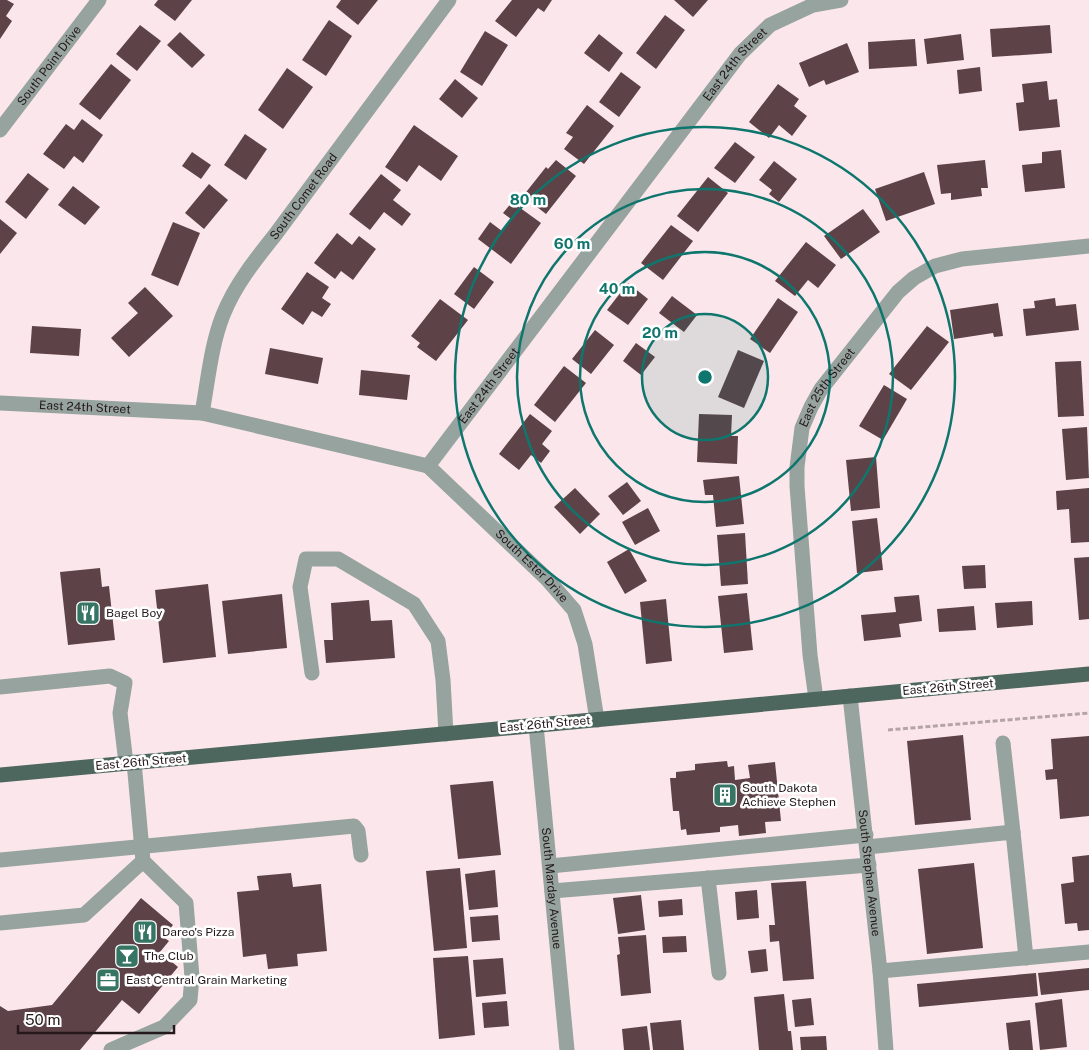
<svg xmlns="http://www.w3.org/2000/svg" width="1089" height="1050" viewBox="0 0 1089 1050" font-family="'Public Sans',sans-serif">
<style>
.building{fill:#5d4348}
.lines{fill:none;stroke-linecap:round;stroke-linejoin:round}
.path{stroke:#b5a4a7;stroke-width:3;stroke-dasharray:5 2.5;stroke-linecap:butt}
.minor{stroke:#96a39f;stroke-width:15}
.major{stroke:#4e675e;stroke-width:15}
.ring{fill:none;stroke:#0f766e;stroke-width:2.5}
.labels{text-anchor:middle;stroke-width:5;stroke-linejoin:round;paint-order:stroke}
.street-label{font-size:12px;fill:#24181b;stroke:#fff}
.poi-label{font-size:12px;fill:#24181b;stroke:#fff;text-anchor:start}
.centre{fill:#0f766e;stroke:#fff;stroke-width:2.5}
.ring-label{font-size:15px;text-anchor:middle;font-weight:bold;fill:#0f766e;stroke:#fff;stroke-width:5;stroke-linejoin:round;paint-order:stroke}
</style>
<rect width="100%" height="100%" fill="#fbe7eb"/>
<g class="building">
<polygon points="0,0 7,0 14,4 6,16 12,21 0,39"/>
<polygon points="158,0 192,0 175,21 154,5"/>
<polygon points="341,0 378,0 358,25 336,7"/>
<polygon points="512,0 552,0 544,12 538,8 516,37 495,21"/>
<polygon points="674,0 708,0 693,17"/>
<polygon points="665,15 685,30 656,69 636,53"/>
<polygon points="329,20 352,36 326,76 302,60"/>
<polygon points="140,25 161,41 137,71 116,54"/>
<polygon points="1050,25 1052,53 992,57 990,29"/>
<polygon points="485,31 508,45 482,86 460,72"/>
<polygon points="180,32 205,55 192,68 167,45"/>
<polygon points="599,34 623,53 609,72 584,53"/>
<polygon points="961,34 964,60 927,64 924,39"/>
<polygon points="915,39 917,66 869,69 868,42"/>
<polygon points="847,43 859,72 826,85 824,80 809,87 799,63"/>
<polygon points="111,64 131,80 100,120 79,104"/>
<polygon points="980,67 982,91 959,94 957,70"/>
<polygon points="287,68 313,87 283,129 258,110"/>
<polygon points="621,72 641,87 619,117 599,102"/>
<polygon points="455,79 478,98 462,118 439,99"/>
<polygon points="1047,81 1049,100 1057,99 1060,127 1019,131 1016,103 1024,102 1022,84"/>
<polygon points="778,84 799,99 794,106 807,116 792,136 779,125 769,138 749,122"/>
<polygon points="587,105 614,126 584,164 564,149 573,137 566,133"/>
<polygon points="82,119 103,135 83,163 74,156 64,169 43,154 66,124 74,130"/>
<polygon points="414,125 458,156 441,181 419,165 407,182 385,167"/>
<polygon points="245,134 267,149 246,180 224,165"/>
<polygon points="735,142 755,157 735,183 714,168"/>
<polygon points="1061,150 1065,188 1025,192 1022,165 1042,163 1042,152"/>
<polygon points="192,152 211,165 201,179 182,166"/>
<polygon points="556,160 576,176 546,214 523,196 546,167 548,169"/>
<polygon points="985,160 988,188 981,188 982,196 951,200 951,193 941,194 937,165"/>
<polygon points="774,161 797,179 779,202 769,194 772,190 759,180"/>
<polygon points="924,172 935,204 886,221 875,189"/>
<polygon points="28,173 49,189 26,219 5,202"/>
<polygon points="381,174 401,190 393,200 411,214 402,226 384,212 370,230 349,214"/>
<polygon points="708,177 728,193 698,232 677,216"/>
<polygon points="209,184 228,200 204,229 185,213"/>
<polygon points="73,186 100,207 85,225 58,205"/>
<polygon points="512,202 541,223 511,264 478,239 490,222 502,231 511,219 503,213"/>
<polygon points="863,209 880,232 841,259 824,236"/>
<polygon points="0,219 17,233 0,254"/>
<polygon points="173,222 200,233 178,286 151,275"/>
<polygon points="671,225 693,241 663,280 641,263"/>
<polygon points="337,233 352,245 359,236 376,249 353,280 341,271 335,279 314,263"/>
<polygon points="806,242 836,265 818,288 808,280 795,296 775,281"/>
<polygon points="474,267 494,282 474,309 454,294"/>
<polygon points="307,272 329,287 322,298 331,304 322,317 312,311 303,325 281,309"/>
<polygon points="628,283 648,299 628,325 607,310"/>
<polygon points="145,287 173,316 129,357 111,338 138,313 128,303"/>
<polygon points="672,296 697,315 684,332 659,313"/>
<polygon points="778,298 798,312 770,353 750,339"/>
<polygon points="1055,298 1056,306 1076,304 1079,330 1026,336 1023,309 1035,308 1034,301"/>
<polygon points="440,299 468,320 436,361 417,347 420,343 411,336"/>
<polygon points="998,303 1003,336 994,337 993,333 954,339 950,310"/>
<polygon points="32,326 81,329 79,356 30,353"/>
<polygon points="927,326 949,342 911,390 889,374"/>
<polygon points="595,330 614,345 591,374 572,359"/>
<polygon points="636,343 655,357 641,375 623,361"/>
<polygon points="270,348 323,358 318,384 265,374"/>
<polygon points="738,350 764,361 744,408 718,397"/>
<polygon points="1081,361 1084,416 1058,417 1055,362"/>
<polygon points="564,366 586,383 555,422 534,405"/>
<polygon points="361,370 410,375 407,400 359,395"/>
<polygon points="884,385 907,399 883,440 859,426"/>
<polygon points="530,414 552,431 542,444 550,451 541,463 531,455 519,470 499,454"/>
<polygon points="699,414 732,415 731,436 738,436 737,464 697,462"/>
<polygon points="1087,427 1089,478 1066,480 1062,429"/>
<polygon points="876,457 880,508 851,511 846,460"/>
<polygon points="739,476 744,524 716,527 713,495 705,495 703,480"/>
<polygon points="627,482 641,501 623,515 608,496"/>
<polygon points="575,488 600,514 580,534 554,507"/>
<polygon points="1089,488 1089,542 1071,543 1069,509 1057,510 1056,491"/>
<polygon points="648,508 660,531 635,545 622,522"/>
<polygon points="877,518 883,570 857,573 852,521"/>
<polygon points="745,533 748,584 721,586 717,535"/>
<polygon points="629,549 647,581 625,594 607,562"/>
<polygon points="1089,557 1089,619 1079,620 1074,558"/>
<polygon points="985,565 986,588 964,589 962,566"/>
<polygon points="100,568 102,587 109,586 115,640 68,645 60,572"/>
<polygon points="208,584 216,657 163,663 155,590"/>
<polygon points="747,593 753,650 724,653 718,596"/>
<polygon points="282,594 287,648 228,654 222,601"/>
<polygon points="919,595 922,621 899,624 901,637 864,641 861,615 896,612 894,597"/>
<polygon points="666,599 672,661 646,664 640,602"/>
<polygon points="369,600 371,621 392,620 395,658 326,663 324,640 333,640 331,603"/>
<polygon points="1032,601 1033,625 997,628 995,603"/>
<polygon points="974,606 976,630 939,632 937,609"/>
<polygon points="963,735 971,820 915,825 907,741"/>
<polygon points="1089,736 1089,816 1060,819 1057,779 1046,780 1045,770 1053,769 1051,739"/>
<polygon points="727,761 728,767 734,766 735,780 750,778 748,765 775,762 781,821 765,822 766,833 739,836 738,825 720,827 720,832 687,835 686,829 681,830 679,811 673,811 670,778 676,778 676,772 695,770 695,764"/>
<polygon points="493,781 501,855 458,859 450,785"/>
<polygon points="1089,855 1089,930 1078,931 1077,923 1065,924 1061,884 1074,882 1072,857"/>
<polygon points="974,863 983,948 927,954 918,869"/>
<polygon points="460,868 467,948 434,951 426,871"/>
<polygon points="495,870 498,907 469,910 465,874"/>
<polygon points="291,873 293,887 321,884 327,951 297,954 298,966 268,969 266,954 243,957 237,892 259,890 257,876"/>
<polygon points="806,881 814,979 783,981 779,941 770,942 769,925 775,925 771,883"/>
<polygon points="757,890 759,918 737,920 735,892"/>
<polygon points="641,895 645,930 618,934 613,898"/>
<polygon points="141,898 173,925 163,937 169,941 160,952 178,967 139,1014 122,1000 80,1050 0,1050 0,1006 8,1011 52,1005"/>
<polygon points="682,899 683,915 659,917 658,901"/>
<polygon points="498,915 500,940 472,942 470,917"/>
<polygon points="646,935 651,993 621,996 617,955 620,954 618,937"/>
<polygon points="686,936 687,952 663,953 662,937"/>
<polygon points="766,949 768,971 751,973 748,951"/>
<polygon points="468,956 475,1035 439,1039 433,958"/>
<polygon points="503,958 506,994 476,997 473,960"/>
<polygon points="1089,968 1089,990 1041,995 1038,973"/>
<polygon points="1036,973 1038,996 919,1007 917,984"/>
<polygon points="784,994 788,1031 791,1031 793,1050 759,1050 754,997"/>
<polygon points="811,998 814,1025 795,1027 792,1000"/>
<polygon points="1062,999 1067,1047 1040,1050 1035,1003"/>
<polygon points="507,1001 509,1026 484,1028 482,1003"/>
<polygon points="681,1020 684,1050 653,1050 650,1023"/>
<polygon points="1030,1020 1033,1050 1009,1050 1006,1023"/>
<polygon points="647,1026 650,1050 624,1050 622,1029"/>
<polygon points="826,1036 827,1050 801,1050 800,1037"/>
</g>
<g class="lines">
<polyline class="path" points="888,730 1089,713"/>
<g class="minor">
<path id="s1" d="M0,130L99,0"/>
<path id="s2" d="M0,403L202,413L428,466L740,54L770,25L813,5L841,0"/>
<path id="s3" d="M202,413C208,381 211,345 223,315C235,285 255,260 275,235L449,0"/>
<path id="s4" d="M428,466L547,579L574,610L585,644L597,720"/>
<polyline points="312,673 300,587 306,559 338,559 414,604 438,641 443,680 446,734"/>
<polyline points="0,687 110,676 125,683 120,713 126,763"/>
<path id="s5" d="M850,696L880,971L886,1050"/>
<path id="s6" d="M816,699L810,655L797,486V467L802,428L811,407L821,389L898,292L914,278L935,266L962,259L1089,246"/>
<path id="s7" d="M536,725L567,1050"/>
<polyline points="1003,743 1013,832"/>
<polyline points="867,847 1013,832 1026,958"/>
<polyline points="0,860 354,826 358,831 361,855"/>
<polyline points="550,866 866,835"/>
<polyline points="708,878 719,973"/>
<polyline points="552,891 869,865"/>
<polyline points="0,923 84,915 143,861"/>
<polyline points="880,971 1089,952"/>
<polyline points="111,1050 164,1027 190,1000 192,977 186,903 143,861 134,762"/>
</g>
<polyline class="major" points="0,775 1089,674"/>
</g>
<circle cx="705" cy="377" r="63" fill="#0f766e" fill-opacity=".12"/>
<g class="ring">
<circle cx="705" cy="377" r="63"/>
<circle cx="705" cy="377" r="125"/>
<circle cx="705" cy="377" r="188"/>
<circle cx="705" cy="377" r="250"/>
</g>
<defs>
<g id="restaurant-square" transform="scale(1.25)"><rect x="-9" y="-9" width="18" height="18" rx="4" fill="#367563" stroke="#fff"/><path d="M-5-6h1v4h1v-4h1v4h1v-4h1v5L-1.5 .5V6h-2V.5L-5-1ZM5-6V6H3V1.5H1.5Q1.5-4 5-6Z" fill="#fff"/></g>
<g id="building-square" transform="scale(1.25)"><rect x="-9" y="-9" width="18" height="18" rx="4" fill="#367563" stroke="#fff"/><path d="M-4-6H4V6H1V3H-1V6H-4ZM-2.5-4.3h1.7v1.8h-1.7ZM.8-4.3h1.7v1.8H.8ZM-2.5-1h1.7V.8h-1.7ZM.8-1h1.7V.8H.8Z" fill="#fff"/></g>
<g id="bar-square" transform="scale(1.25)"><rect x="-9" y="-9" width="18" height="18" rx="4" fill="#367563" stroke="#fff"/><path d="M-6-5H6L.8 .8V4.5H3.5V6h-7V4.5H-.8V.8Z" fill="#fff"/></g>
<g id="office-square" transform="scale(1.25)"><rect x="-9" y="-9" width="18" height="18" rx="4" fill="#367563" stroke="#fff"/><path d="M-6-3h4V-5.5h4V-3h4V5H-6ZM-1-4.5V-3h2v-1.5ZM-6 0V1H6V0Z" fill="#fff"/></g>
</defs>
<g fill-rule="evenodd">
<use href="#restaurant-square" x="88" y="613"/>
<use href="#building-square" x="725" y="795"/>
<use href="#restaurant-square" x="145" y="932"/>
<use href="#bar-square" x="127" y="956"/>
<use href="#office-square" x="108" y="980"/>
</g>
<g class="labels">
<g class="street-label">
<text dy="4" stroke="none"><textPath href="#s1" startOffset="81">South Point Drive</textPath></text>
<text dy="4" stroke="none"><textPath href="#s2" startOffset="940">East 24th Street</textPath></text>
<text dy="4" stroke="none"><textPath href="#s3" startOffset="244">South Comet Road</textPath></text>
<text dy="4" stroke="none"><textPath href="#s2" startOffset="535">East 24th Street</textPath></text>
<text dy="4" stroke="none"><textPath href="#s6" startOffset="320">East 25th Street</textPath></text>
<text dy="4" stroke="none"><textPath href="#s2" startOffset="85">East 24th Street</textPath></text>
<text dy="4" stroke="none"><textPath href="#s4" startOffset="144">South Ester Drive</textPath></text>
<text transform="translate(948 687) rotate(-5)" y="4">East 26th Street</text>
<text transform="translate(545 724) rotate(-5)" y="4">East 26th Street</text>
<text transform="translate(141 762) rotate(-5)" y="4">East 26th Street</text>
<text dy="4" stroke="none"><textPath href="#s5" startOffset="178">South Stephen Avenue</textPath></text>
<text dy="4" stroke="none"><textPath href="#s7" startOffset="164">South Marday Avenue</textPath></text>
</g>
<g class="poi-label">
<text x="106" y="617">Bagel Boy</text>
<text x="742" y="792">South Dakota<tspan x="742" dy="14">Achieve Stephen</tspan></text>
<text x="162" y="936">Dareo's Pizza</text>
<text x="144" y="960">The Club</text>
<text x="126" y="984">East Central Grain Marketing</text>
</g>
</g>
<circle cx="705" cy="377" r="8" class="centre"/>
<g class="ring-label">
<text x="528" y="205">80 m</text>
<text x="572" y="249">60 m</text>
<text x="617" y="294">40 m</text>
<text x="660" y="338">20 m</text>
</g>
<path d="M18 1025v8h156v-8" fill="none" stroke="#24181b" stroke-width="2.5"/>
<text x="25" y="1025" font-size="15" fill="#24181b" stroke="#ffffff" stroke-width="4" paint-order="stroke">50 m</text>
</svg>
